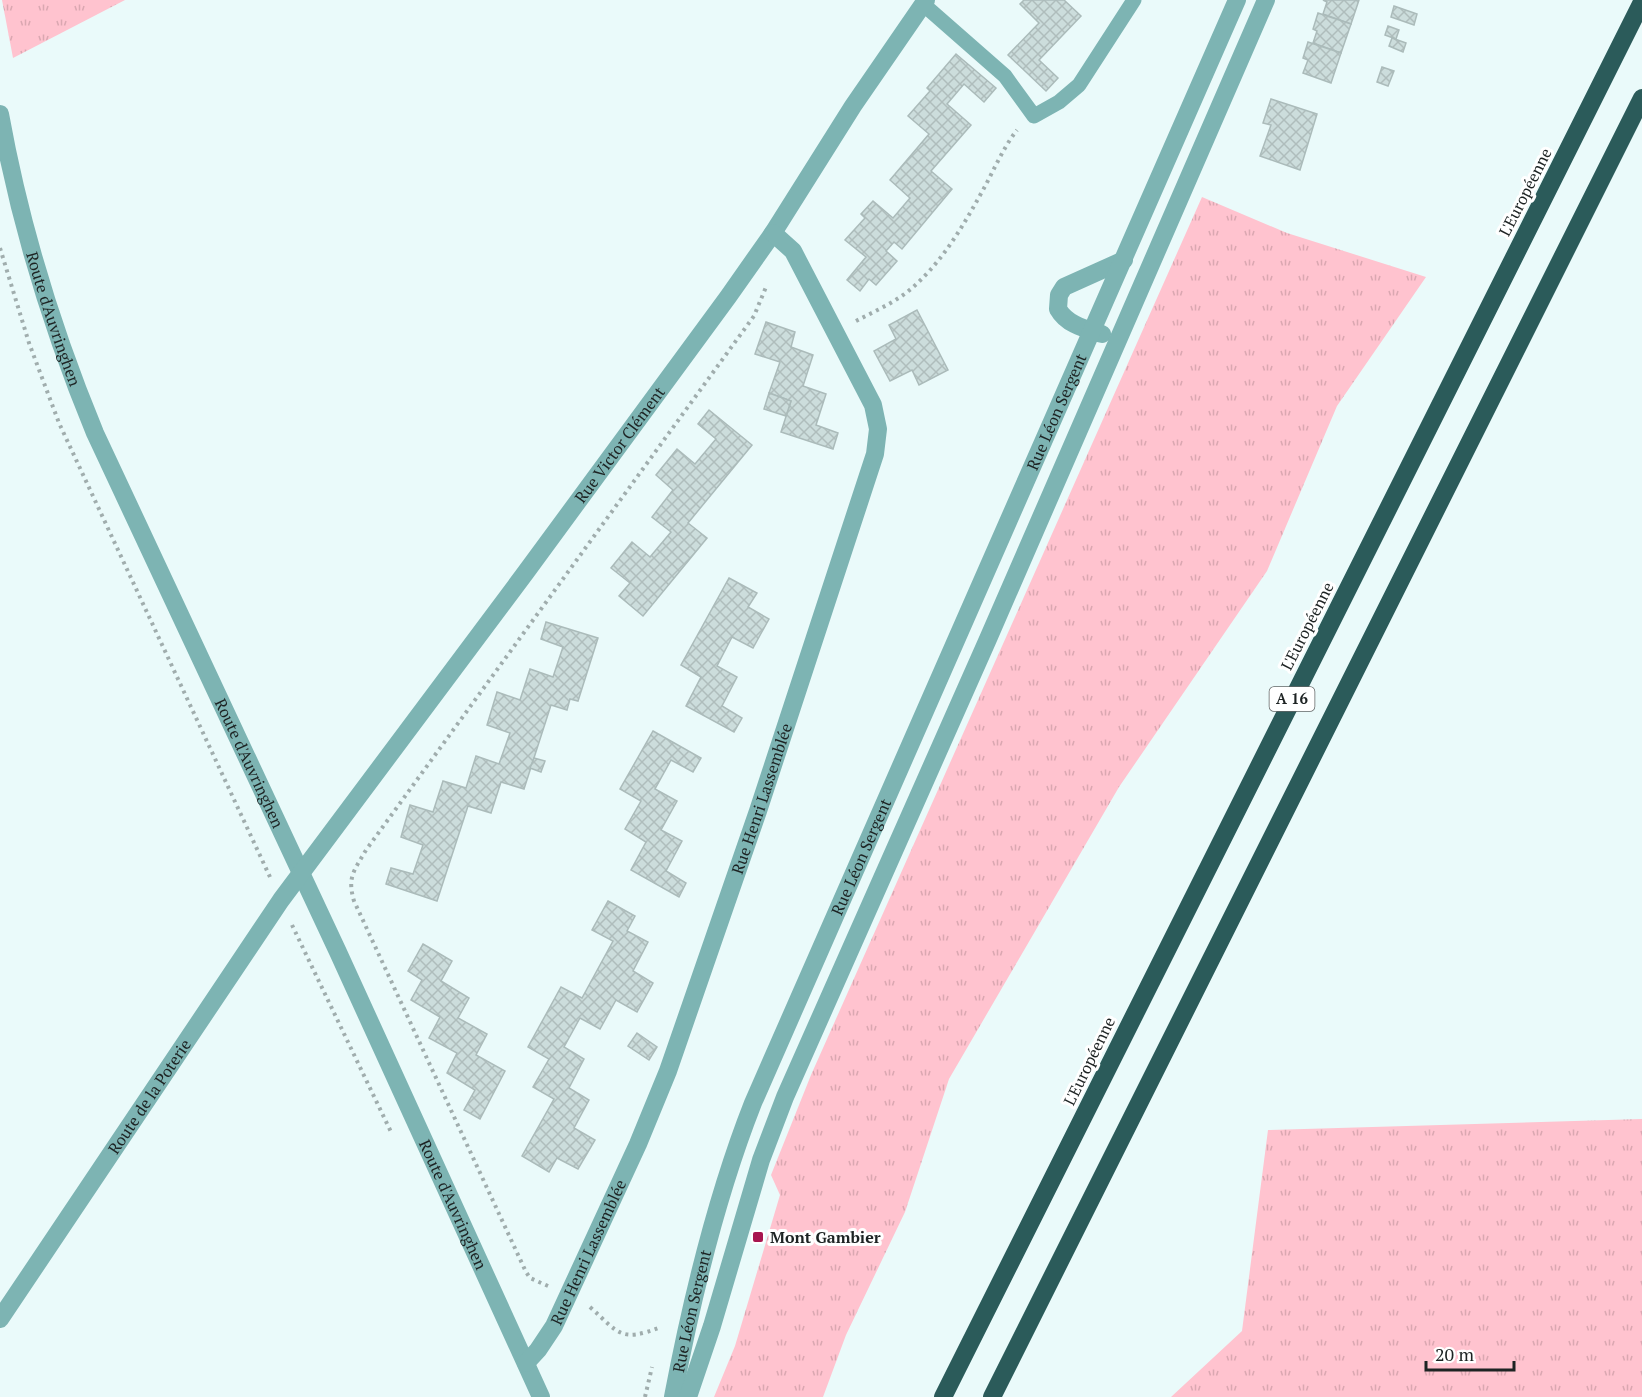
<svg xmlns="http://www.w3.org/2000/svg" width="1642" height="1397" viewBox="0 0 1642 1397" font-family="'PT Serif',serif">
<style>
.grass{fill:url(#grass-tufts)}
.building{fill:url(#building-cross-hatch);stroke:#abbbba;stroke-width:1.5}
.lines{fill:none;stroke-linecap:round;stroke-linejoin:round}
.path{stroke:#a0adad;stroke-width:4;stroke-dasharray:3 4.5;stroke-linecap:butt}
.lane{stroke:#7db4b3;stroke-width:15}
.street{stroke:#7db4b3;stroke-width:18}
.highway{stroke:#2b5b5a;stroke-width:18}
.poi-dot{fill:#a8154f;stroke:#fff;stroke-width:2}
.labels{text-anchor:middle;stroke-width:6;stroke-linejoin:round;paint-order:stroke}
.shield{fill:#fff;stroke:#616565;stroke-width:1.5}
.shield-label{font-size:15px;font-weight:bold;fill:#1d2323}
.street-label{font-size:16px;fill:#1d2323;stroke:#fff}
.poi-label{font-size:16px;font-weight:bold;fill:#1d2323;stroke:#fff;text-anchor:start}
</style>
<defs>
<pattern id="grass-tufts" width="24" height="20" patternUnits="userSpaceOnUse" patternTransform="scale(1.5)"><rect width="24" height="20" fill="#ffc3cf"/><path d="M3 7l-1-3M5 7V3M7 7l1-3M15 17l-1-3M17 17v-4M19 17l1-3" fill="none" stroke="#daa7b1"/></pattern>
<pattern id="building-cross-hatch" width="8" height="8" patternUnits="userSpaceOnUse" patternTransform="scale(1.5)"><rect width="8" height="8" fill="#ccdddc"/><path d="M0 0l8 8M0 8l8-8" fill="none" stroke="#afbdbc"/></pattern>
</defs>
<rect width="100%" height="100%" fill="#eafafa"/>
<g class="grass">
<polygon points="2,0 125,0 13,58"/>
<polygon points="1202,197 1287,233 1426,277 1337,406 1267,571 1119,787 949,1079 905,1212 846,1335 823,1397 714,1397 735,1346 780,1195 771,1175 811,1075"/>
<polygon points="1642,1119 1642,1397 1171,1397 1242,1331 1268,1130"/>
</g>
<g class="building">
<polygon points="1024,0 1064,0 1081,16 1039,60 1058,78 1046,91 1008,55 1039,23 1020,4"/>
<polygon points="1323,0 1359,0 1351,24 1323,14 1327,2"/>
<polygon points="1394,6 1417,14 1414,25 1391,17"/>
<polygon points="1318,13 1351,24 1341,53 1313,43 1317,31 1313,29"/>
<polygon points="1388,26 1399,30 1396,39 1385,35"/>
<polygon points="1392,38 1406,43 1403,52 1389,46"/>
<polygon points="1308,42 1341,53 1331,83 1303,73 1308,60 1303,58"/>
<polygon points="956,54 996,88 984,102 964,84 947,104 971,125 931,171 952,189 902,249 894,242 886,251 897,261 876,285 869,279 860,291 847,280 866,257 845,240 865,218 861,214 873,201 893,218 910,198 890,180 929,134 908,116 930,91 927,88"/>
<polygon points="1382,67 1394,71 1388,86 1377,82"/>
<polygon points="1271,99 1317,114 1300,170 1260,156 1271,125 1263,123"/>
<polygon points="917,310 948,370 919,385 912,370 890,381 874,351 896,339 889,325"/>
<polygon points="766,322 795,332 791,347 813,355 803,386 826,394 816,425 838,433 833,449 781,432 791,401 769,393 780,362 755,354"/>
<polygon points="769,393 791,401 786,416 764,409"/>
<polygon points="709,410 752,445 688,523 707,538 643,616 619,596 630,583 611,568 632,542 650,557 671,532 652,517 673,490 656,475 677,449 695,464 716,439 698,424"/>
<polygon points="729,578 757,593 748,607 769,619 753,648 732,637 717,666 737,677 722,706 742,718 734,732 686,706 701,677 681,665"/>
<polygon points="546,622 598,638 578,701 570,699 567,710 551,705 524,789 501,782 491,813 468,806 437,901 386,884 391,868 413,874 423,845 401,837 410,805 433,812 443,781 466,788 476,756 499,764 510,733 487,725 497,692 520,700 530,669 553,677 563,647 541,639"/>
<polygon points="653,731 701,758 693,772 671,760 655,789 677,801 661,830 682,841 666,871 686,883 679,897 631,870 646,842 625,829 641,801 620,789"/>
<polygon points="534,758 545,761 541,772 530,768"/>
<polygon points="608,901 635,916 627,931 648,942 633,971 653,983 637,1012 616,1000 600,1029 580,1018 564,1047 584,1059 569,1088 589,1100 574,1128 595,1140 578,1169 557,1158 549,1172 522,1156 554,1099 533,1087 549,1059 528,1047 561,987 582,998 613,941 592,930"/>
<polygon points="423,944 452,961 441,981 469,998 458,1018 487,1034 476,1055 505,1071 480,1119 464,1110 475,1090 447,1073 457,1053 429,1038 440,1017 411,1000 422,980 408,971"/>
<polygon points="637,1033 657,1047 649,1060 628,1046"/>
</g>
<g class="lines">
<g class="path">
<polyline points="0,248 29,343 59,423 270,877"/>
<path d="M856,321C875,311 896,302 912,288C943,261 963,226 983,190C994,170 1003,148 1017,130"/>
<polyline points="292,925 391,1132"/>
<path d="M548,1286L530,1278L526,1272L354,901C347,877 354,871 366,850L754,316L766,287"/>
<path d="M590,1307C619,1333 620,1343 661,1327"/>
<polyline points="645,1397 652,1367"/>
</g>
<polyline class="lane" points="923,4 1005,76 1034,116 1059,102 1079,85 1134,0"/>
<g class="street">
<path id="s1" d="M0,114C20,225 52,329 95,433L338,952L541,1397"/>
<path d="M1102,334C1086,329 1067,325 1058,309L1059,295L1064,287L1124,260"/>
<path id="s2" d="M0,1319L281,900L526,572L728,297L773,233L853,106L926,0"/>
<path id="s3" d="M526,1363L538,1350L554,1326L638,1144L668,1071L758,811L875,454L878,429L873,405L793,251L773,233"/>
<path id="s4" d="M673,1397C692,1297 716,1197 753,1103L1237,0"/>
<polyline points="688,1397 712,1326 761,1160 785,1097 988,639 1266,0"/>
</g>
<g class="highway">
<polyline points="943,1397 1642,2"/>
<polyline points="992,1397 1642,98"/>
</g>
</g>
<rect class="poi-dot" x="752" y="1231" width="12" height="12" rx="3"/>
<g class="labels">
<rect class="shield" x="1269.5" y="687" width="45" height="24" rx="4.5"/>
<g class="shield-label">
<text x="1292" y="704">A 16</text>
</g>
<g class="street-label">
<text transform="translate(1525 192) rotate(-63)" y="6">L'Européenne</text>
<text dy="6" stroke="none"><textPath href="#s1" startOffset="212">Route d'Auvringhen</textPath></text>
<text dy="6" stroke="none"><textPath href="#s4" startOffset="1060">Rue Léon Sergent</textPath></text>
<text dy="6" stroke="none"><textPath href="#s2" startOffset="1072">Rue Victor Clément</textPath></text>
<text transform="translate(1307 626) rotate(-63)" y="6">L'Européenne</text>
<text dy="6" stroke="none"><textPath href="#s1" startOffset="698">Route d'Auvringhen</textPath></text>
<text dy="6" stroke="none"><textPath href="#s3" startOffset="614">Rue Henri Lassemblée</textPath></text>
<text dy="6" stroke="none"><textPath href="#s4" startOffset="574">Rue Léon Sergent</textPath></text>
<text transform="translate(1089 1061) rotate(-64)" y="6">L'Européenne</text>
<text dy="6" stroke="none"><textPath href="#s2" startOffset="268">Route de la Poterie</textPath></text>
<text dy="6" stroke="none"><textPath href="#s1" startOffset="1184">Route d'Auvringhen</textPath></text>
<text dy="6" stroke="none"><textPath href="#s3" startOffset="128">Rue Henri Lassemblée</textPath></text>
<text dy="6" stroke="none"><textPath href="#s4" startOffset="88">Rue Léon Sergent</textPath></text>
</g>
<g class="poi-label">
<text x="770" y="1243">Mont Gambier</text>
</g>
</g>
<path d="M1426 1361v9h88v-9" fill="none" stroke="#1d2323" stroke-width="3"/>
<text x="1435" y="1361" font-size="18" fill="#1d2323" stroke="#ffffff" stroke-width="4.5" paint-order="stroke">20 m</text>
</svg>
